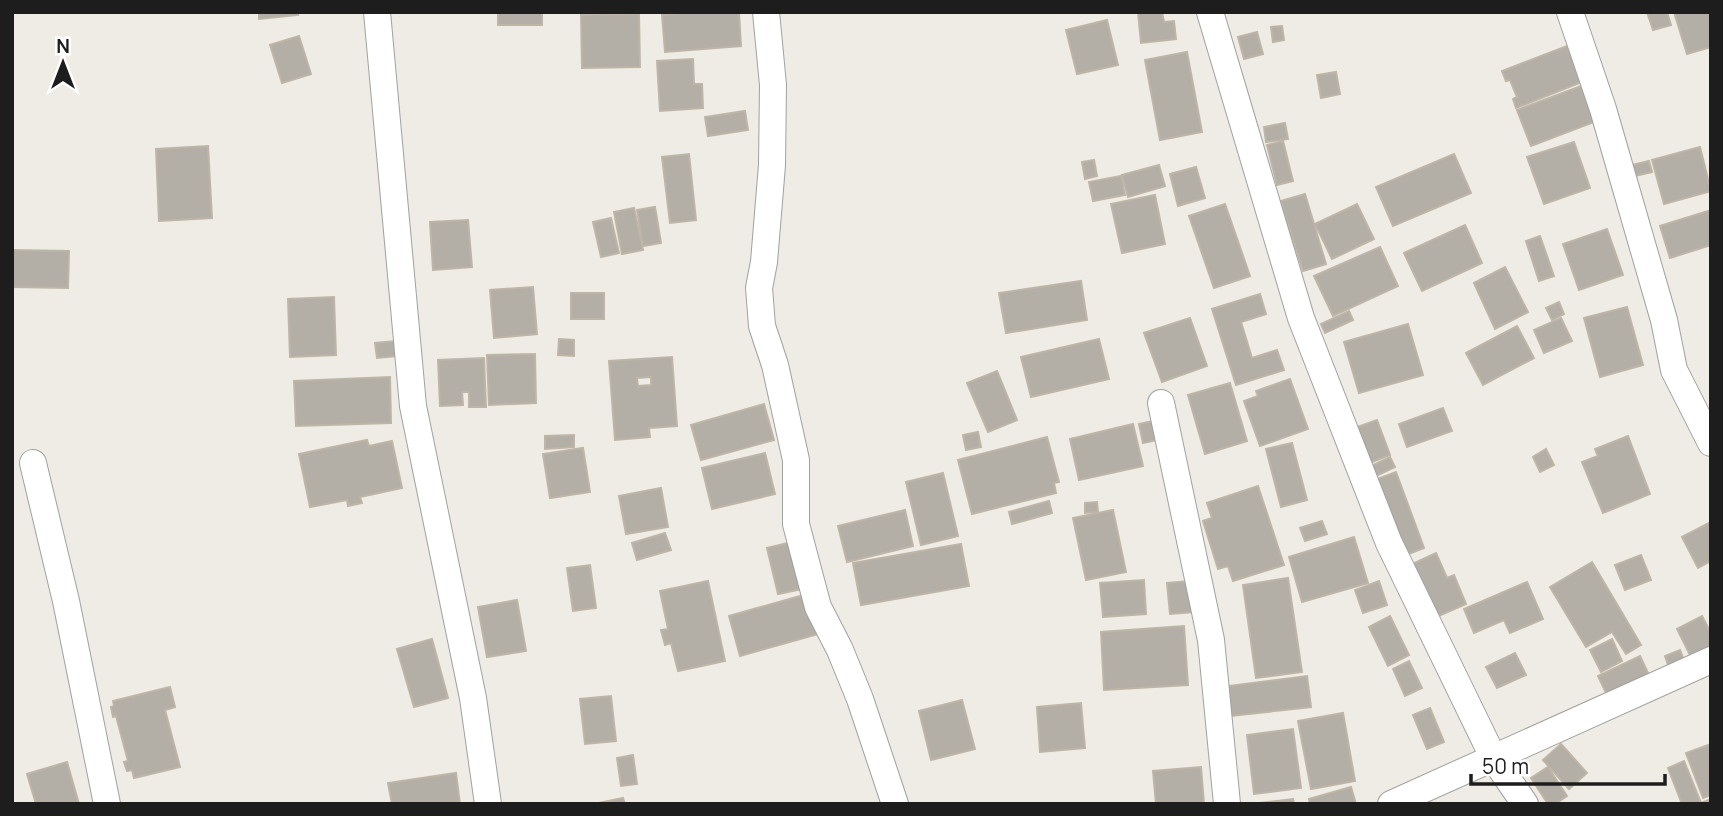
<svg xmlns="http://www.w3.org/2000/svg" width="1723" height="816" viewBox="0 0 1723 816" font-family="Manrope,sans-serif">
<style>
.building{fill:#b3aea6;stroke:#beb5a7;stroke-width:2;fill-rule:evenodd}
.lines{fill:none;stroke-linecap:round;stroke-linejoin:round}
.street-casing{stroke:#a1a1a1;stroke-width:28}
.street{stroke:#fff;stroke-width:26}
</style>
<rect width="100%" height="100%" fill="#eeece4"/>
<g class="building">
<polygon points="259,12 297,12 298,15 259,19"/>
<rect x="498" y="12" width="44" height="13"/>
<polygon points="694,12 739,12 741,46 665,52 662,15"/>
<polygon points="1138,12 1162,12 1164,22 1174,21 1176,39 1141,43"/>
<polygon points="1647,12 1667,12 1671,25 1653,30"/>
<polygon points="1674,12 1711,12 1711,47 1687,54"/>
<polygon points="639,14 640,67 582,68 581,15"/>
<polygon points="1107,20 1118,65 1077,74 1066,30"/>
<polygon points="1282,26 1284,40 1273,42 1271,27"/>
<polygon points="1257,32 1263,54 1244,59 1238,37"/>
<polygon points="299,36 311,74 282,83 270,45"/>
<polygon points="1567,46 1582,82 1516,108 1513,99 1517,97 1510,80 1506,81 1502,71"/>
<polygon points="1187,52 1202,132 1160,140 1145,60"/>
<polygon points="693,59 694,84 702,84 703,108 660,111 657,61"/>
<polygon points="1336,72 1340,94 1321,98 1317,75"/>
<polygon points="1581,86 1594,122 1531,146 1517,110"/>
<polygon points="745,111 748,130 708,136 705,117"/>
<polygon points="1285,123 1288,139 1266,142 1264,127"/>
<polygon points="1283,141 1293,181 1277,185 1267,145"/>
<polygon points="1574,142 1590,188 1544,204 1527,157"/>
<polygon points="208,146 212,218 159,221 156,149"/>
<polygon points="1700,147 1711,191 1664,204 1652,160"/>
<polygon points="689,154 696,220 670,223 662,157"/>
<polygon points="1454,154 1471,193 1393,226 1376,187"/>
<polygon points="1094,160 1097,176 1085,179 1082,162"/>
<polygon points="1649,161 1652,172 1635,176 1632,165"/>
<polygon points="1159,165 1165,186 1128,197 1122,175"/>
<polygon points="1196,167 1205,198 1178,206 1170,174"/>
<polygon points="1121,176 1125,195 1093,201 1089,182"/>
<polygon points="1305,194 1326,264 1303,271 1281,201"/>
<polygon points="1155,195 1165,244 1122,253 1111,204"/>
<polygon points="1225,204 1250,276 1214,288 1189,216"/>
<polygon points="1357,204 1374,239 1332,259 1315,224"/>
<polygon points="655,207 661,243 643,246 637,210"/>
<polygon points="634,208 643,250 622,254 614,212"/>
<polygon points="1711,210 1711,245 1670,258 1660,226"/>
<polygon points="611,218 619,253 601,257 593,222"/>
<polygon points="468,220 472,267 433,270 430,222"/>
<polygon points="1465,225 1482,263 1422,291 1404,253"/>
<polygon points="1607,229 1623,275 1579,290 1563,244"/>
<polygon points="1540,236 1554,276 1539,281 1526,241"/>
<polygon points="1380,247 1398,286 1333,316 1314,276"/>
<polygon points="12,250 69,251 68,288 12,287"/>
<polygon points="1505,267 1528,312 1495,329 1474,283"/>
<polygon points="1081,281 1087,320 1006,333 999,293"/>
<polygon points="533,287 537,334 494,338 490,290"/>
<rect x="571" y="293" width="33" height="26"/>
<polygon points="1260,294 1266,314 1241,322 1252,358 1277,350 1284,370 1236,385 1212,309"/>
<polygon points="334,297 336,355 290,357 288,299"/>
<polygon points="1559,302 1564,314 1552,320 1546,308"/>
<polygon points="1627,307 1643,365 1600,377 1584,318"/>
<polygon points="1349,311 1353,320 1325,333 1321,324"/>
<polygon points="1190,318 1207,366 1162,382 1144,333"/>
<polygon points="1561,318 1572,341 1544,353 1534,330"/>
<polygon points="1408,324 1423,375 1359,393 1344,342"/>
<polygon points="1517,326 1534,358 1483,385 1466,353"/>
<polygon points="559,339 574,340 574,356 558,355"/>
<polygon points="1099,339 1109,379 1031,397 1021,357"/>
<polygon points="396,341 397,356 377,358 375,343"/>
<polygon points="535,354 536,403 489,405 487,355"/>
<path d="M672,357L677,426L649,428L650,437L615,440L609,361ZM651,377V385L638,386L637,378Z"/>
<polygon points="484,358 486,407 469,407 469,392 462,392 463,405 440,406 438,360"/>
<polygon points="997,371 1017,420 988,432 967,383"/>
<polygon points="390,377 391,423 296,426 294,381"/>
<polygon points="1290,379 1308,429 1260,446 1244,401 1258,396 1256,391"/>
<polygon points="1230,383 1247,441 1205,454 1188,395"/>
<polygon points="764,404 774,440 701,460 691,425"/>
<polygon points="1443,408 1452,431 1407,447 1399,424"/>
<polygon points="1377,420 1390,455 1370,463 1357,427"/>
<polygon points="1153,421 1157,440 1143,443 1139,424"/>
<polygon points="1133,424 1143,466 1079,480 1070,439"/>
<polygon points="978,432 981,447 966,450 963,435"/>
<polygon points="574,435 574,447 545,449 545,436"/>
<polygon points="1628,436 1650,494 1603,513 1582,462 1598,456 1595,449"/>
<polygon points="1047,437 1059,482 1054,483 1056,493 972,514 958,460"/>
<polygon points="367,440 369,446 392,441 402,488 360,497 362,503 348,506 347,500 310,507 299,454"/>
<polygon points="1292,443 1307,500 1281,507 1266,449"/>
<polygon points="583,448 590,492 550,498 543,454"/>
<polygon points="1546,449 1554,465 1540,472 1533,457"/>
<polygon points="765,453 775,494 712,509 702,468"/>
<polygon points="1390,457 1395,467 1374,477 1369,467"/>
<polygon points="1396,472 1424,548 1406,555 1372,481"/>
<polygon points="943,473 958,536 921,545 906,482"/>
<polygon points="1258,486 1284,565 1233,581 1228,566 1218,569 1203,521 1212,518 1207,503"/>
<polygon points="661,488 668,527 626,534 619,496"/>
<polygon points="1049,501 1052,513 1012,524 1009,512"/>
<polygon points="1097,502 1098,512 1085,513 1085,503"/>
<polygon points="905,510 913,546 847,562 838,526"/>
<polygon points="1113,510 1126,572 1086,580 1073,518"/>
<polygon points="1322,521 1327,534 1305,541 1300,528"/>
<polygon points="1711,522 1711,561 1698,568 1682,537"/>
<polygon points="665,533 671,550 637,560 632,543"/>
<polygon points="1354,537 1368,583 1302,602 1289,557"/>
<polygon points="796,541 807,588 778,594 767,548"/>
<polygon points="961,544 969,586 861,605 853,563"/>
<polygon points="1436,553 1447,578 1454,575 1466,604 1432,619 1408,566"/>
<polygon points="1641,555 1651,580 1625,590 1615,565"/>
<polygon points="1592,562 1641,645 1626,654 1612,632 1586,647 1550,587"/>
<polygon points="590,565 596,608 573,611 567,568"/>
<polygon points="1288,578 1302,672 1256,678 1243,585"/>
<polygon points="1144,580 1146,614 1103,617 1100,583"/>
<polygon points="708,581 725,661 678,671 671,643 665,645 661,630 668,629 660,591"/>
<polygon points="1190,581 1194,612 1170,614 1167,583"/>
<polygon points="1379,581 1387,605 1363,613 1355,590"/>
<polygon points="1527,582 1543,619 1510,633 1504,620 1474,633 1464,609"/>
<polygon points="807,594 818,634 740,656 729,616"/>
<polygon points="517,600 526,651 487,657 478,607"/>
<polygon points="1390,616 1409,655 1388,666 1369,627"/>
<polygon points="1702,616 1711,633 1711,647 1691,657 1677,629"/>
<polygon points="1184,626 1188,685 1104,690 1101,632"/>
<polygon points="432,639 448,698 414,707 397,649"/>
<polygon points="1612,639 1622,661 1601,672 1590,650"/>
<polygon points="1680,650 1686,665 1670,671 1665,656"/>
<polygon points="1515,653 1526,675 1497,688 1486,667"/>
<polygon points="1640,656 1649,675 1607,695 1598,676"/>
<polygon points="1409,661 1422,688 1405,696 1393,669"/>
<polygon points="1307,676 1311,707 1231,716 1228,686"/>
<polygon points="170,687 175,707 165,710 180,767 134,778 132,770 127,771 124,762 128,761 116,716 113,717 111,707 114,706 113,701"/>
<polygon points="611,696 616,741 585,744 580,699"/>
<polygon points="962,700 975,749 931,760 919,711"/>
<polygon points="1081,703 1085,748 1040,752 1037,707"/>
<polygon points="1430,708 1444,742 1427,749 1413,715"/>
<polygon points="1343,713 1355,781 1311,789 1298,721"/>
<polygon points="1293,729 1301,788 1254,794 1247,735"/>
<polygon points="1561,744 1587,773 1569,789 1543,760"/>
<polygon points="1711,744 1711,795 1703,798 1686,753"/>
<polygon points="633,755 637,784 621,786 617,758"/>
<polygon points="1684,761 1701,803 1711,799 1711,804 1682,804 1668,768"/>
<polygon points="67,762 79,804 36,804 27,774"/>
<polygon points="1201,767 1204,804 1156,804 1153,771"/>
<polygon points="1548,767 1567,796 1555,804 1548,804 1531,778"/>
<polygon points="456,773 460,804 392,804 388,783"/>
<polygon points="1351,787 1356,804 1310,804 1309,799"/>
<polygon points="623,798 625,804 594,804"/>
<polygon points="1293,799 1294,804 1251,804"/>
</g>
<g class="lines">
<g class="street-casing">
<g id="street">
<polyline points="377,12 413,406 473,698 488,804"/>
<polyline points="766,12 773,85 772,165 764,262 759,288 762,326 775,365 796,460 796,524 818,607 840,650 860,699 895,804"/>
<polyline points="1210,12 1301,318 1389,543 1494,759 1525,804"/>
<polyline points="1570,12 1603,109 1664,320 1674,370 1711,443"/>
<polyline points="1161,403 1211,640 1227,804"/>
<polyline points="33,463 66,601 107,804"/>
<polyline points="1391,804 1711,660"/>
</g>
</g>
<use href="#street" class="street"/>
</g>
<rect width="1723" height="816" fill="none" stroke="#1d1d1d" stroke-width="28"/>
<g transform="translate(63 63)" stroke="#ffffff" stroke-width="5" paint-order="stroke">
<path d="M0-5L12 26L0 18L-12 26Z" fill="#1d1d1d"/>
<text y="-10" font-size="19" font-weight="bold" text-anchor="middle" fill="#1d1d1d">N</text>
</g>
<path d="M1471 774v10h194v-10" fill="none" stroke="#1d1d1d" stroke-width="3.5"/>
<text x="1482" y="774" font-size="21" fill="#1d1d1d" stroke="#ffffff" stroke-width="5" paint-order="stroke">50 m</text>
</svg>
